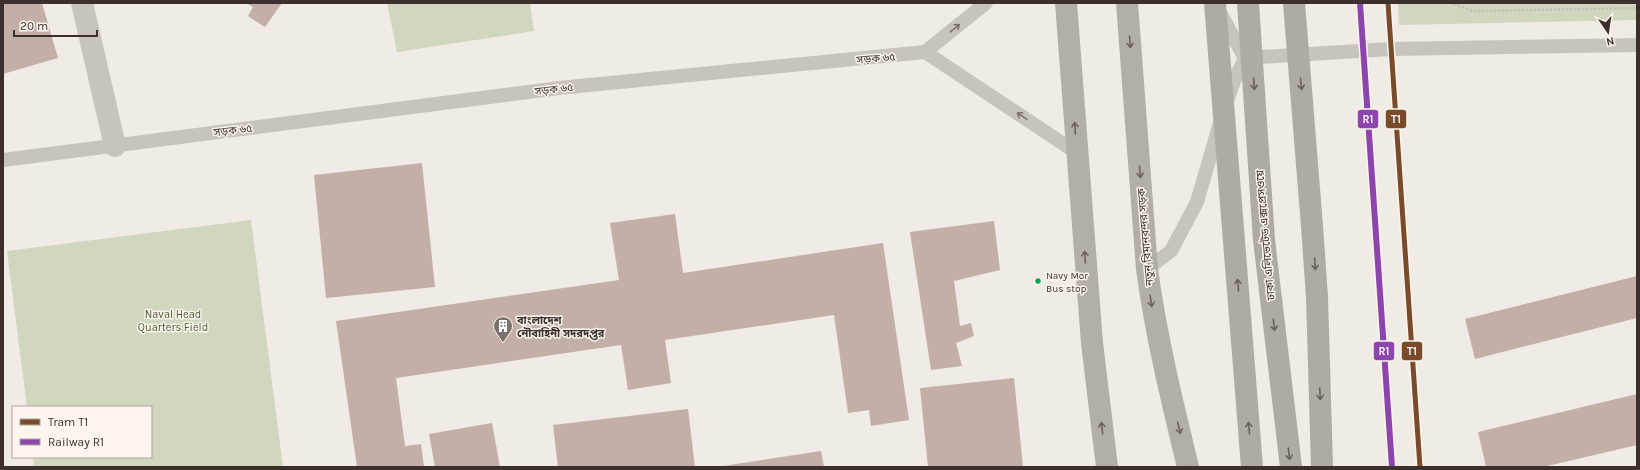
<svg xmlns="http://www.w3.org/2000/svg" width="1640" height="470" viewBox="0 0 1640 470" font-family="Karla,'Noto Sans Bengali',sans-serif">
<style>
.green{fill:#d1d6bf}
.building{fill:#c3afa7}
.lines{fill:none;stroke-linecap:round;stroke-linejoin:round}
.path{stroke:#c2bbb6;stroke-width:2.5;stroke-dasharray:2 2;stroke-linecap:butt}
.service{stroke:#c9c3be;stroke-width:14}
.minor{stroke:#c9c3be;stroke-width:22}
.trunk{stroke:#b4aea8;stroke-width:22}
.motorway{stroke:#afaaa4;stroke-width:22}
.motorway-bridge{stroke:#afaaa4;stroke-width:22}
.rail-1-casing{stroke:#fbf5ee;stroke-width:9}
.rail-1{stroke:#8e44ad;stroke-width:6}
.tram-1-casing{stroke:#fbf5ee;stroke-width:8}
.tram-1{stroke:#7a4b2a;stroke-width:5}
.oneway{stroke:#7b726d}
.oneway2{stroke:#6b625d}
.oneway3{stroke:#69615b}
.bus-dot{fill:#00a651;stroke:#fbf5ee;stroke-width:1.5}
.labels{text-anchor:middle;stroke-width:3;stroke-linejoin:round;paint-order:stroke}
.bus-label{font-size:10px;fill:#3b302b;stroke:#fbf5ee;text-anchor:start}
.street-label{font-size:11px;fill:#3b302b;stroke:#fbf5ee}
.park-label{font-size:11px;fill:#4a5a2e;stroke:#fbf5ee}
.poi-label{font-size:11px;font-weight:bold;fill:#3b302b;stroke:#fbf5ee;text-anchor:start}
.line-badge{stroke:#fbf5ee;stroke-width:1.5}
.badge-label{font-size:11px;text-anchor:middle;font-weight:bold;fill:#fff}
</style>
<rect width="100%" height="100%" fill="#f0ebe5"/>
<g class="green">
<polygon points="387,3 530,3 534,31 397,52"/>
<polygon points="1398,3 1637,3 1637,20 1399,25"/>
<polygon points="251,220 283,467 34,467 33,457 151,457 151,407 27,407 7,251"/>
</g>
<g class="building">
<polygon points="3,3 42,3 58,58 3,74"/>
<polygon points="246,3 282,3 265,27 248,16 253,7"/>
<polygon points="422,163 435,287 326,298 314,175"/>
<polygon points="675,214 683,273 883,243 909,420 871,426 869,410 848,413 834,315 665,340 671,383 628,390 621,345 396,378 405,446 421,444 424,467 357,467 336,321 619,280 610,223"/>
<polygon points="994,221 1000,270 954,281 960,326 971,323 974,336 956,343 962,366 931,370 910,232"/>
<polygon points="1637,276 1637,318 1475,359 1465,319"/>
<polygon points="1014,378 1023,467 928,467 920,388"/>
<polygon points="1637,394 1637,445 1543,467 1486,467 1478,432"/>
<polygon points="688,409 695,467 558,467 553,425"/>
<polygon points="492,423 500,467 435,467 429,434"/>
<polygon points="821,451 824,467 724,467 723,466"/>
</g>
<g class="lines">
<polyline class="path" points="1451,3 1473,11 1637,8"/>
<g class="service">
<polyline points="1219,11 1245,58"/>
<polyline points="925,52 986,3"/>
<polyline points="1227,101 1234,81 1245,58 1391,49 1637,45"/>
<polyline points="3,160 559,88 925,52 1077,153"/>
<polyline points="1147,269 1171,251 1197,202 1220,123"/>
</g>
<polyline class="minor" points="82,3 115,146"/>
<g class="trunk">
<polyline points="1066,3 1092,343 1107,467"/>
<path d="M1127,3L1147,269C1156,336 1172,401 1188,467"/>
</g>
<polyline class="motorway" points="1312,226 1317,297 1322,467"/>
<g class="motorway-bridge">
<polyline points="1215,3 1252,467"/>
<polyline points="1248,3 1264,240 1291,467"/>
<polyline points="1294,3 1312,226"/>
</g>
<g class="rail-1-casing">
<polyline id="rail-1" points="1360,3 1392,467"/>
</g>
<use href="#rail-1" class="rail-1"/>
<g class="tram-1-casing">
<polyline id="tram-1" points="1388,3 1420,467"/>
</g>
<use href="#tram-1" class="tram-1"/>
</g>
<defs><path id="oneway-shaft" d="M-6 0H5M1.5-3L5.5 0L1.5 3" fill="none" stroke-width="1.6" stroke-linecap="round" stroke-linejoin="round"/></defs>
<g class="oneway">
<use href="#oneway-shaft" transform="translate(955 28) rotate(-40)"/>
<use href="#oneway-shaft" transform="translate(1022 116) rotate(-146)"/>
</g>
<g class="oneway2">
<use href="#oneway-shaft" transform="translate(1130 42) rotate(86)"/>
<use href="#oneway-shaft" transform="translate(1075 128) rotate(-94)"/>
<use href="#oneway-shaft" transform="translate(1140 172) rotate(86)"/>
<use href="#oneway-shaft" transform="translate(1085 257) rotate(-94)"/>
<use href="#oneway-shaft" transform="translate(1151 301) rotate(81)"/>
<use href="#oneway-shaft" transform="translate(1102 428) rotate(-97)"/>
<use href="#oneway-shaft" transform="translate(1179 428) rotate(77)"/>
</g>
<g class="oneway3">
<use href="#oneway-shaft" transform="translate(1254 84) rotate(86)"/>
<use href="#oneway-shaft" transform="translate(1301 84) rotate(85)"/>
<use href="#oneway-shaft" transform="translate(1315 264) rotate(87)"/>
<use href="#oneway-shaft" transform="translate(1238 285) rotate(-95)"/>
<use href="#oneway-shaft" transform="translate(1274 325) rotate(83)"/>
<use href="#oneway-shaft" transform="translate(1320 394) rotate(87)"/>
<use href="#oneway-shaft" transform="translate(1249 428) rotate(-95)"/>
<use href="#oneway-shaft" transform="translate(1289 454) rotate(83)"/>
</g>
<defs>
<g id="building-pin" transform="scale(1)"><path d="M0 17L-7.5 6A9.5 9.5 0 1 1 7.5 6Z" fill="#7a716c" stroke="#fbf5ee"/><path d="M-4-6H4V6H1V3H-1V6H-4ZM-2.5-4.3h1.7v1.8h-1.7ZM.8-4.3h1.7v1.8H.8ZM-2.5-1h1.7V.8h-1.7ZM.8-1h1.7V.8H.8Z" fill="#fff"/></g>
</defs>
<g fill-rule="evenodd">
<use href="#building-pin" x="503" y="326"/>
</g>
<circle class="bus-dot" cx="1038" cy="281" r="3.5"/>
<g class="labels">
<g class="bus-label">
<text x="1046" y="279">Navy Mor<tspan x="1046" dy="13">Bus stop</tspan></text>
</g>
<g class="street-label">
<text transform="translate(876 58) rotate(-5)" y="4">সড়ক ৬৫</text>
<text transform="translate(554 89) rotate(-7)" y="4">সড়ক ৬৫</text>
<text transform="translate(233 130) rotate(-7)" y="4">সড়ক ৬৫</text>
<text transform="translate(1265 235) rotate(-95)" y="4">ঢাকা এলিভেটেড এক্সপ্রেসওয়ে</text>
<text transform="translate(1145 237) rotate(-95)" y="4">নতুন বিমানবন্দর সড়ক</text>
</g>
<g class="park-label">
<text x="173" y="318">Naval Head<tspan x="173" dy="13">Quarters Field</tspan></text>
</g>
<g class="poi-label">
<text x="517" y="324">বাংলাদেশ<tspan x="517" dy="13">নৌবাহিনী সদরদপ্তর</tspan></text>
</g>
</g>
<g class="line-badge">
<rect x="1357" y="109" width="22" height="20" rx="4" fill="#8e44ad"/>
<rect x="1385" y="109" width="22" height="20" rx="4" fill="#7a4b2a"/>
<rect x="1373" y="341" width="22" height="20" rx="4" fill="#8e44ad"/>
<rect x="1401" y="341" width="22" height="20" rx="4" fill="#7a4b2a"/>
</g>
<g class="badge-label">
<text x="1368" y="123">R1</text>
<text x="1396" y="123">T1</text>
<text x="1384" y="355">R1</text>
<text x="1412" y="355">T1</text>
</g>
<rect width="1640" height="470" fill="none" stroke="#3b302b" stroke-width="8"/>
<rect x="12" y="406" width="140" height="52" fill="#fbf5ee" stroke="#aea6a0"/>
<rect x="20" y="419" width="20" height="6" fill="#7a4b2a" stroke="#aea6a0"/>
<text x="48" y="426" font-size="12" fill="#3b302b">Tram T1</text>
<rect x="20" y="439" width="20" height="6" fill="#8e44ad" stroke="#aea6a0"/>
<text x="48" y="446" font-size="12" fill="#3b302b">Railway R1</text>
<g transform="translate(1608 32) rotate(167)" stroke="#fbf5ee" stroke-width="3" paint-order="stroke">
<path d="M0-3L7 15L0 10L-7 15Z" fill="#3b302b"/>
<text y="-6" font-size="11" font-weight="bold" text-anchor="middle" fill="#3b302b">N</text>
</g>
<path d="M14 30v6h83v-6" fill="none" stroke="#3b302b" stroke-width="2"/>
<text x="20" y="30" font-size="12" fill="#3b302b" stroke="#fbf5ee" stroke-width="3" paint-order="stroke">20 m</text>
</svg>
